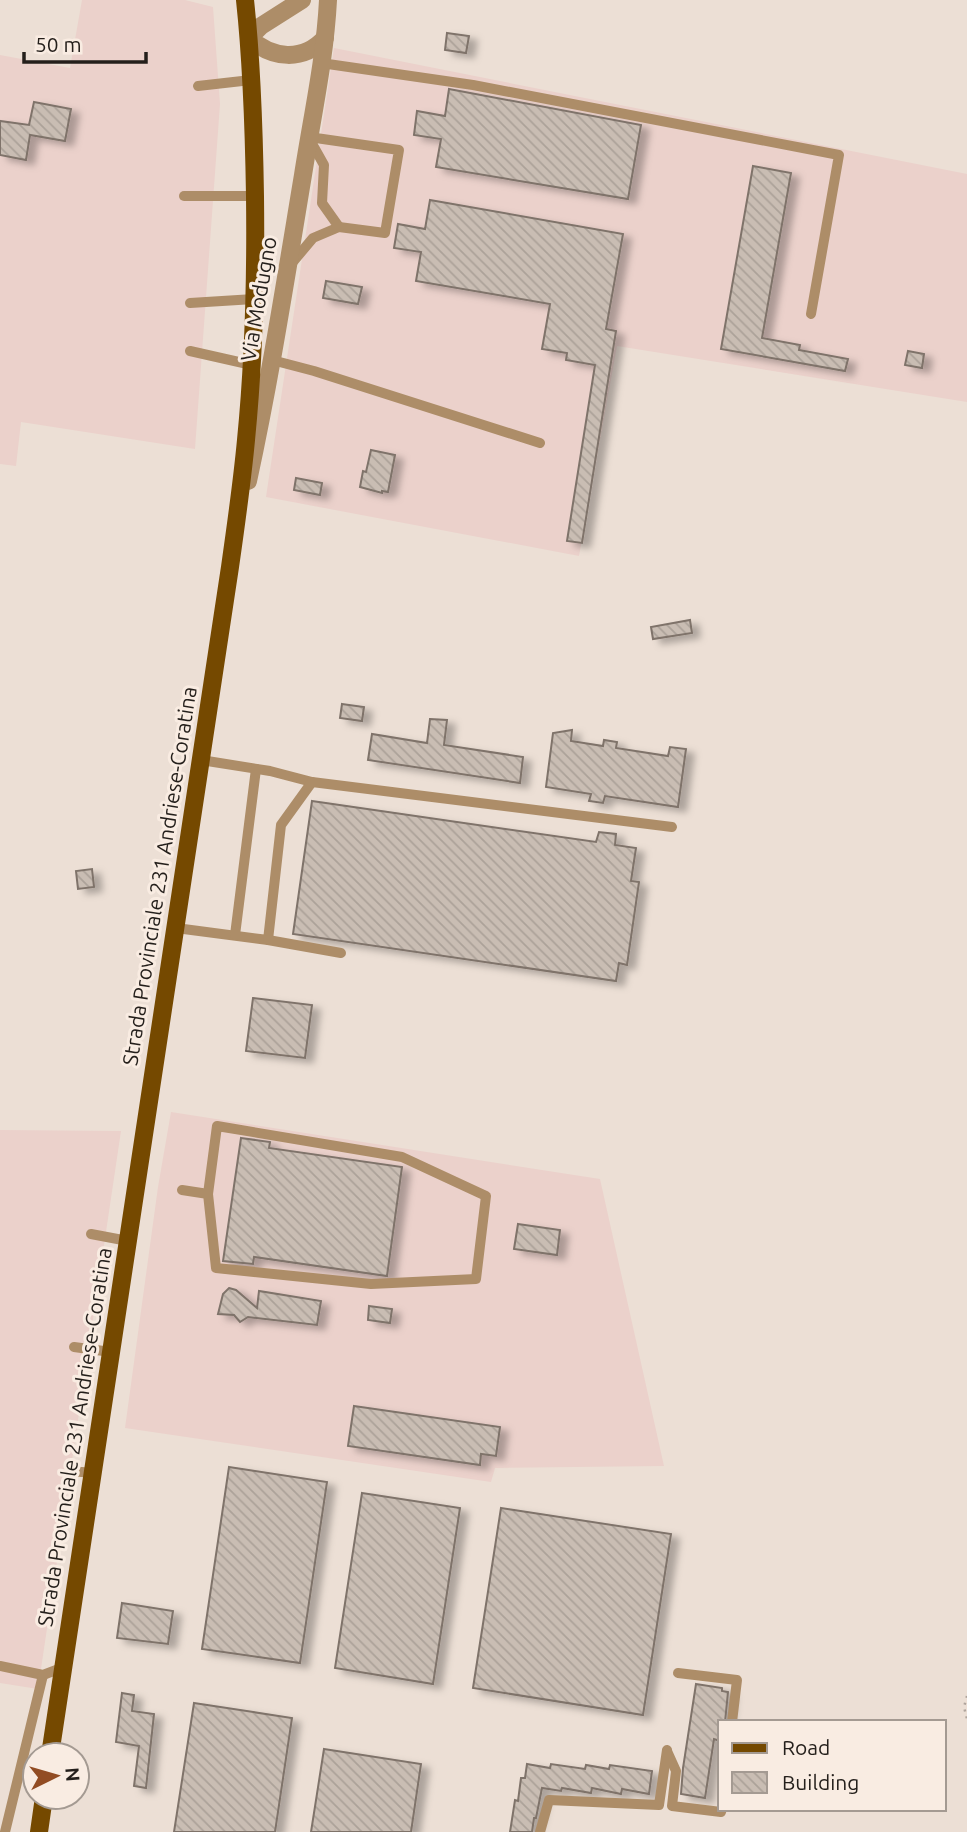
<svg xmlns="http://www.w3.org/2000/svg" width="967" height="1832" viewBox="0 0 967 1832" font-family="Ubuntu,sans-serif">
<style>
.industrial{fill:#ebd1cb}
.building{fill:url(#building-back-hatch);stroke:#7f736a;stroke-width:2;filter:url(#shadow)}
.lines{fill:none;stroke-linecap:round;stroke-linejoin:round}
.path{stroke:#afa49c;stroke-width:2.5;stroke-dasharray:2 5;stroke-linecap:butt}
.service{stroke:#ad8d68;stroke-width:10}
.tertiary{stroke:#ad8d68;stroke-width:18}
.primary{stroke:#754900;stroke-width:18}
.labels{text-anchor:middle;stroke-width:6;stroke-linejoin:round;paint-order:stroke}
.street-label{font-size:21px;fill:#241f1b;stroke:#f9ece2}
</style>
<defs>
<pattern id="building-back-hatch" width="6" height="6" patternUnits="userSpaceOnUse" patternTransform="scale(1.75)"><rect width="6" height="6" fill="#c9bdb3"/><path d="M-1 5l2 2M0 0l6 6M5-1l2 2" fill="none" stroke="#aca299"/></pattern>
<filter id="shadow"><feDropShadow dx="8" dy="4.5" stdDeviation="3.5" flood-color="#0004"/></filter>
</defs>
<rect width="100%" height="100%" fill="#ecdfd5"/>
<g class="industrial">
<polygon points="82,0 185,0 213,7 220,104 195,449 21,422 16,466 0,464 0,55 70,68"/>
<polygon points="334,48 967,174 967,402 617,346 579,556 266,497"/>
<polygon points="171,1112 600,1179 664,1466 495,1468 491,1482 125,1428 158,1187"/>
<polygon points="0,1130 121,1131 38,1689 0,1683"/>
</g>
<g class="building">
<polygon points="447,33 469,36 466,53 445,50"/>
<polygon points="449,89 641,125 628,199 436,167 441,139 414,135 417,111 445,116"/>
<polygon points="34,102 71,109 65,141 30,135 26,160 0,155 0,121 29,125"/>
<polygon points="753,166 791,173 762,338 800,345 799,350 848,359 845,371 721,349"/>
<polygon points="430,200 623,234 606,329 616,331 582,543 567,541 595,365 566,360 567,353 542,349 550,304 416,281 421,252 394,248 398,224 425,229"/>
<polygon points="326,281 362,287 358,304 323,298"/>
<polygon points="908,351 924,354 922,368 905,365"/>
<polygon points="371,450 395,455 388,492 382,491 382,493 360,487 363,471 366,472"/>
<polygon points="296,478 322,483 320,495 294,490"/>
<polygon points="690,620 692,633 653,639 651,627"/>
<polygon points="342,704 364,707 362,721 340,718"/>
<polygon points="430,719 447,720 444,745 523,757 520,783 368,760 372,734 427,743"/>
<polygon points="572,730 571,741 603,746 604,740 617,742 616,748 668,756 670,747 686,749 678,807 605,796 603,803 589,801 591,794 546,787 553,733"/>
<polygon points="312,801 596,842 599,832 616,834 615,845 636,848 631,881 639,882 627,965 619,963 616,981 293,934"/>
<polygon points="92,869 94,887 78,889 76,871"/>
<polygon points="253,998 312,1005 305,1058 246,1051"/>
<polygon points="241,1138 270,1142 269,1148 402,1167 387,1276 254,1257 253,1264 223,1261"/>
<polygon points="518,1224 560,1230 557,1255 514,1249"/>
<polygon points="229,1288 236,1290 257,1308 259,1291 321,1301 317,1325 248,1317 240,1322 234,1315 218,1314 223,1294"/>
<polygon points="369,1306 392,1309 390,1323 368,1320"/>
<polygon points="354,1406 500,1427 496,1456 481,1454 480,1465 348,1446"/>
<polygon points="229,1467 327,1482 300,1663 202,1649"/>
<polygon points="362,1493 460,1508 433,1684 335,1668"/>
<polygon points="501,1508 671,1534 643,1715 473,1688"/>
<polygon points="122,1603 173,1611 168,1644 117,1638"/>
<polygon points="696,1684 722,1688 722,1691 728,1692 725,1722 720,1722 720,1741 714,1739 705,1798 681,1794 683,1768"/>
<polygon points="122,1693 134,1695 132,1711 154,1714 146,1788 134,1786 139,1746 116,1742"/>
<polygon points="194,1703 292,1718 275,1832 174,1832"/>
<polygon points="324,1749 421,1764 411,1832 311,1832"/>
<polygon points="527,1764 550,1768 551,1764 585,1769 586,1765 609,1769 610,1765 652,1771 649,1794 622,1789 621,1794 592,1788 591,1793 562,1788 561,1791 542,1788 536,1818 534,1818 532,1832 510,1832 515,1800 518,1801 521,1778 525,1778"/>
</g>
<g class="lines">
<polyline class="path" points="967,1696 964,1707 967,1719"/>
<g class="service">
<polyline points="321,63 473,85 839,155 811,314"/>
<polyline points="198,86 251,80"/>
<polyline points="309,137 399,150 385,233 339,227"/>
<polyline points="184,196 255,196"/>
<polyline points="292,263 313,238 339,227 322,203 324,165 310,140"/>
<polyline points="190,303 254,299"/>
<polyline points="190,351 252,365"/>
<polyline points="272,360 314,371 540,443"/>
<polyline points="201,760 270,771 312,782"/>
<polyline points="176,928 268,940 281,825 312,782 672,827"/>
<polyline points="235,935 256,769"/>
<polyline points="268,940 341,953"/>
<polyline points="182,1190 208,1194 217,1126 402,1157 486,1196 476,1279 371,1284 216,1268 208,1194"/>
<polyline points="91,1234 128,1241"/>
<polyline points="74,1347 111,1352"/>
<polyline points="70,1471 93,1473"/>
<polyline points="0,1666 43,1675 64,1667"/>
<polyline points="678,1673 737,1680 732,1722"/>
<polyline points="667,1751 676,1771 672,1806 721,1812 722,1809"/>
<polyline points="5,1832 43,1675"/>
<polyline points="540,1832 549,1800 659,1805 667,1750"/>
</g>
<g class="tertiary">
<path d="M302,0L261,26L249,38C272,59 303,62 325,38"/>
<path d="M248,481C270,380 286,277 303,175C312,117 325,59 328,0"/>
</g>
<g class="primary">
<path d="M50,1755L230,567C236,525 242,483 246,440C254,359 256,278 255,196C254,131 252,65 245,0"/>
<polyline points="39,1832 44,1797"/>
</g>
</g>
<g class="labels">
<g class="street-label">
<text transform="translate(259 299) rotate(-80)" y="7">Via Modugno</text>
<text transform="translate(160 876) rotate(-81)" y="7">Strada Provinciale 231 Andriese-Coratina</text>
<text transform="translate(75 1437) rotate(-81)" y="7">Strada Provinciale 231 Andriese-Coratina</text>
</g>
</g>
<rect x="718" y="1720" width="228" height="91" fill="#f9ece2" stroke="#a49a92" stroke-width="2"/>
<rect x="732" y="1743" width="35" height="10" fill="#754900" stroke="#a49a92" stroke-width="2"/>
<text x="782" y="1755" font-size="21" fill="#241f1b">Road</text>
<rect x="732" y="1772" width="35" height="21" fill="url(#building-back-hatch)" stroke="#a49a92" stroke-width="2"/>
<text x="782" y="1790" font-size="21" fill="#241f1b">Building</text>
<g transform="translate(56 1776) rotate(85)"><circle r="33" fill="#f9ece2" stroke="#a49a92" stroke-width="2"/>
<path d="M0-5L12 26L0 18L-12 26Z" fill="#924c23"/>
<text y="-10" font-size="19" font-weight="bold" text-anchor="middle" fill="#241f1b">N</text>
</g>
<path d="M24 52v10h122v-10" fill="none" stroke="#241f1b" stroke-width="3.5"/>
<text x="35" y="52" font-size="21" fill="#241f1b" stroke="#f9ece2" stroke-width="5" paint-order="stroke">50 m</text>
</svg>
